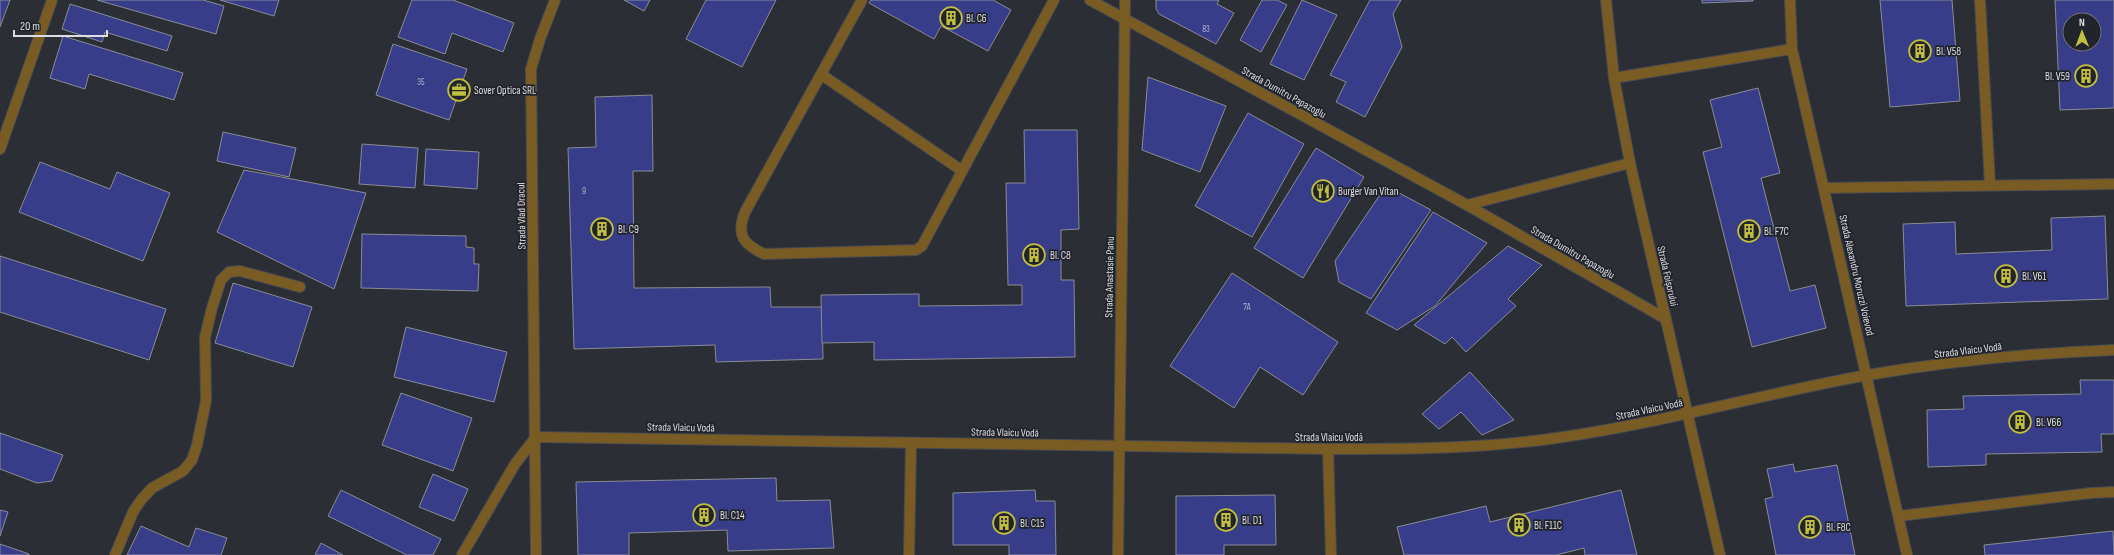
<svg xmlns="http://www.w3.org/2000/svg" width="2114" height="555" viewBox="0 0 2114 555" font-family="'Sofia Sans Condensed',sans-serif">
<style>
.building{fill:#373d88;stroke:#8a8c95;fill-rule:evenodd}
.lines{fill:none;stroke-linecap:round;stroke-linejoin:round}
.minor-casing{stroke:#484a51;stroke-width:12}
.minor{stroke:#795c23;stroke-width:10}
.labels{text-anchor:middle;stroke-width:3.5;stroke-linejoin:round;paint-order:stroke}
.number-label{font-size:9px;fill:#b4b6cc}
.poi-label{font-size:11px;fill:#dddee3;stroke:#22242b;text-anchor:start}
.street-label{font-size:11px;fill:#dddee3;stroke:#22242b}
</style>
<rect width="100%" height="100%" fill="#2c2e35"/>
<g class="building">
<polygon points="0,0 10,0 0,27"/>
<polygon points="97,0 203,0 224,6 216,34"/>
<polygon points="220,0 279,0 274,16"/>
<polygon points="412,0 453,0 514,23 503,52 452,33 445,54 398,37"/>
<polygon points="624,0 650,0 644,11"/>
<polygon points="706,0 776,0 742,67 686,39"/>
<polygon points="871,0 993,0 1011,10 988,51 941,26 934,39 869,3"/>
<polygon points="1156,0 1219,0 1217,4 1234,13 1216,44 1159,14 1156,9"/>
<polygon points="1262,0 1277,0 1287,5 1261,52 1240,40"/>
<polygon points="1302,0 1337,15 1304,80 1270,64"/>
<polygon points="1370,0 1401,0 1393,14 1402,47 1365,117 1336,102 1346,82 1330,75"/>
<polygon points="1702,0 1753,0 1753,1 1702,3"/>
<polygon points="1880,0 1952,0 1960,101 1890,107"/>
<path d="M2055,0H2114V108L2060,110ZM2070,20H2094V44H2070Z"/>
<polygon points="70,4 172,36 167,51 105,32 102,42 62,29"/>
<polygon points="63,36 183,73 174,100 89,74 85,89 50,78"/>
<polygon points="393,44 467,69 449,120 376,95"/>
<polygon points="1148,77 1226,106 1200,172 1142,150"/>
<polygon points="1758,88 1780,173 1761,178 1790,291 1815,285 1826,328 1752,347 1703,152 1722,147 1710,100"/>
<polygon points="652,95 653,171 633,171 634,288 770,287 771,307 822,307 823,359 716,362 715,345 574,349 568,148 596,147 595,97"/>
<polygon points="1248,113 1304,144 1252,237 1195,206"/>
<polygon points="1024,130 1077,130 1079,229 1061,230 1061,280 1074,280 1075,357 874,360 874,342 822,343 821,295 919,294 919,306 1022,305 1022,285 1008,285 1006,183 1025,183"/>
<polygon points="223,132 296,148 289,177 217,161"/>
<polygon points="362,144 418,148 415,188 359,184"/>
<polygon points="1316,148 1364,177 1303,278 1254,248"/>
<polygon points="426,149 479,152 477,189 424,185"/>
<polygon points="40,162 110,189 117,172 170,193 143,261 19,212"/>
<polygon points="244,170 366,193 334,289 217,232"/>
<polygon points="1386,186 1431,210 1371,299 1339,282 1335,261"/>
<polygon points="1433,212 1487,243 1435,306 1397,330 1366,313"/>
<polygon points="2105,216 2108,299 1906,306 1903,224 1955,222 1956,254 2052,250 2051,218"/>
<polygon points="362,234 466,236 466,247 474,248 474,264 479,264 478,291 361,288"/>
<polygon points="1508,246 1542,265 1508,299 1516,306 1466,352 1452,337 1445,344 1414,325"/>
<polygon points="0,256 166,309 149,360 0,312"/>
<polygon points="1232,273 1338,342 1303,395 1260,367 1234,408 1170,366"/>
<polygon points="233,283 312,307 293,367 215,343"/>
<polygon points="406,327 507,352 494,402 394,377"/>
<polygon points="1470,372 1514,420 1482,435 1461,412 1439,429 1422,414"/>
<polygon points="2080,380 2114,380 2114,434 2101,434 2102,452 1986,454 1986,465 1928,467 1927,410 1964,409 1963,396 2081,394"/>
<polygon points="401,393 472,418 453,471 382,445"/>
<polygon points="0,433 63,455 52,481 37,483 0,469"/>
<polygon points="1793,464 1795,472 1837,465 1855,555 1776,555 1765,499 1773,497 1767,469"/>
<polygon points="433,474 468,489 454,521 419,507"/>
<polygon points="776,478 777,501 830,500 834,548 728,551 727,530 629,533 629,555 578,555 576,482"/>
<polygon points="341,490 441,539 433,555 407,555 328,516"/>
<polygon points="1035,490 1036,501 1055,501 1056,555 1009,555 1009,545 953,545 953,493"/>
<polygon points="1621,490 1637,555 1585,555 1584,548 1556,555 1404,555 1397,527 1486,506 1490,522"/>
<polygon points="1275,495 1276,545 1224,545 1224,555 1176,555 1176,496"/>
<polygon points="0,510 8,512 0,536"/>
<polygon points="141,526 189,547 196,528 227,538 221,555 127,555"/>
<polygon points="2113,531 2114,555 1985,555 1984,545"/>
<polygon points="321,543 343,555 315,555"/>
<polygon points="0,544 29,554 29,555 0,555"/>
</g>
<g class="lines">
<g class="minor-casing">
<g id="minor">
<path d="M862,0L745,212C736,235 743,244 764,254L916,250L922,246L1054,0"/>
<polyline points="1090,0 1467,205 1666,319"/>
<polyline points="1606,0 1614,78 1630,163 1720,555"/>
<polyline points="1790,0 1792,49 1907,555"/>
<polyline points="1980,0 1990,185"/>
<polyline points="822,75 961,170"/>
<polyline points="1614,78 1792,49"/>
<polyline points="0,149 52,0"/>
<polyline points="1824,188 2114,184"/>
<polyline points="1467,205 1630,163"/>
<path d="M536,437L1328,449C1406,449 1485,449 1563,437C1666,422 1766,393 1868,375C1949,361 2032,353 2114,350"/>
<polyline points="1328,449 1331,555"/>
<polyline points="1899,516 2091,493 2114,492"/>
<polyline points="115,555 133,512 141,500 152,488 183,471 192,460 197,445 206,401 205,337 212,308 221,280 229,272 240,271 300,287"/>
<polyline points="462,555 515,464 536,437"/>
<polyline points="536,555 531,69 540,39 555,0"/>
<polyline points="909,555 911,443"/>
<polyline points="1118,555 1125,0"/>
</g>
</g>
<use href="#minor" class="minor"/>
</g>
<defs>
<g id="building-ring" transform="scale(1.15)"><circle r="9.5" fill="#22242b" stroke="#c1be40" stroke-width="1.5"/><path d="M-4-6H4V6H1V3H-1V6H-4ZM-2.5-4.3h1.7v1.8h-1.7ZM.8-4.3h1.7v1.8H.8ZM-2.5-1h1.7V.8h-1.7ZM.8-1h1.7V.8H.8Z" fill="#c1be40"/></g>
<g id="office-ring" transform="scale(1.15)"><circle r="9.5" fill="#22242b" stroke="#c1be40" stroke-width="1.5"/><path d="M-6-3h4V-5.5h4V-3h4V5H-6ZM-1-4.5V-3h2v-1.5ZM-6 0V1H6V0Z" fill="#c1be40"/></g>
<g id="restaurant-ring" transform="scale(1.15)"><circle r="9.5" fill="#22242b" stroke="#c1be40" stroke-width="1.5"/><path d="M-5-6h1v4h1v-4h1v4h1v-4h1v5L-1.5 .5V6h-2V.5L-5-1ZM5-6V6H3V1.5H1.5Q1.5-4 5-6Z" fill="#c1be40"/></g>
</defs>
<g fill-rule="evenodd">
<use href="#building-ring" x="951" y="18"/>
<use href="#building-ring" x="1920" y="51"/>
<use href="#building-ring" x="2086" y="76"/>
<use href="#office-ring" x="459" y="90"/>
<use href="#restaurant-ring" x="1323" y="191"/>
<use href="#building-ring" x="602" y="229"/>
<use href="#building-ring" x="1749" y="231"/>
<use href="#building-ring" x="1034" y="255"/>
<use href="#building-ring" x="2006" y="276"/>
<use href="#building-ring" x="2020" y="422"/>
<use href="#building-ring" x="704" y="515"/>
<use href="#building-ring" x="1226" y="520"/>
<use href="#building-ring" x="1004" y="523"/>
<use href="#building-ring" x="1519" y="525"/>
<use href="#building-ring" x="1810" y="527"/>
</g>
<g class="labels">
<g class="number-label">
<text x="1206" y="32">83</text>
<text x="421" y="85">35</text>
<text x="584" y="194">9</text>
<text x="1247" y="310">7A</text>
</g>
<g class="poi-label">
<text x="966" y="22">Bl. C6</text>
<text x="1936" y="55">Bl. V58</text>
<text x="2070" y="80" text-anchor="end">Bl. V59</text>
<text x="474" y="94">Sover Optica SRL</text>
<text x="1338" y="195">Burger Van Vitan</text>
<text x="618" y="233">Bl. C9</text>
<text x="1764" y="235">Bl. F7C</text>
<text x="1050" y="259">Bl. C8</text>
<text x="2022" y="280">Bl. V61</text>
<text x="2036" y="426">Bl. V66</text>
<text x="720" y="519">Bl. C14</text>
<text x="1242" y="524">Bl. D1</text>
<text x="1020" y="527">Bl. C15</text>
<text x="1534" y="529">Bl. F11C</text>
<text x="1826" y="531">Bl. F8C</text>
</g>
<g class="street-label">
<text transform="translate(1284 92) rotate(29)" y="4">Strada Dumitru Papazoglu</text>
<text transform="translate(521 216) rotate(-91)" y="4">Strada Vlad Dracul</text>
<text transform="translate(1573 252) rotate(30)" y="4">Strada Dumitru Papazoglu</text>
<text transform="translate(1857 275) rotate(77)" y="4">Strada Alexandru Moruzzi Voievod</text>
<text transform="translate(1668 276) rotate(77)" y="4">Strada Foișorului</text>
<text transform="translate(1109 277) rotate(-89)" y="4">Strada Anastasie Panu</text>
<text transform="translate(1968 350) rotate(-7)" y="4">Strada Vlaicu Vodă</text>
<text transform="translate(1649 409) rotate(-12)" y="4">Strada Vlaicu Vodă</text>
<text transform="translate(681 427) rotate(1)" y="4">Strada Vlaicu Vodă</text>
<text transform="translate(1005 432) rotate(1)" y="4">Strada Vlaicu Vodă</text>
<text x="1329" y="441">Strada Vlaicu Vodă</text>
</g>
</g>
<g transform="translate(2082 32) rotate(359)"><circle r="19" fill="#22242b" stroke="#6d6e75"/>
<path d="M0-3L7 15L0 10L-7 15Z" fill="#c1be40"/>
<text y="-6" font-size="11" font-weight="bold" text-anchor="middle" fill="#dddee3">N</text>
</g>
<path d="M14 30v6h93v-6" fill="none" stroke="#dddee3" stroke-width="2"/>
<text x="20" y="30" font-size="12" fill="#dddee3" stroke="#22242b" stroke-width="3" paint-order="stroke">20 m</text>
</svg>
